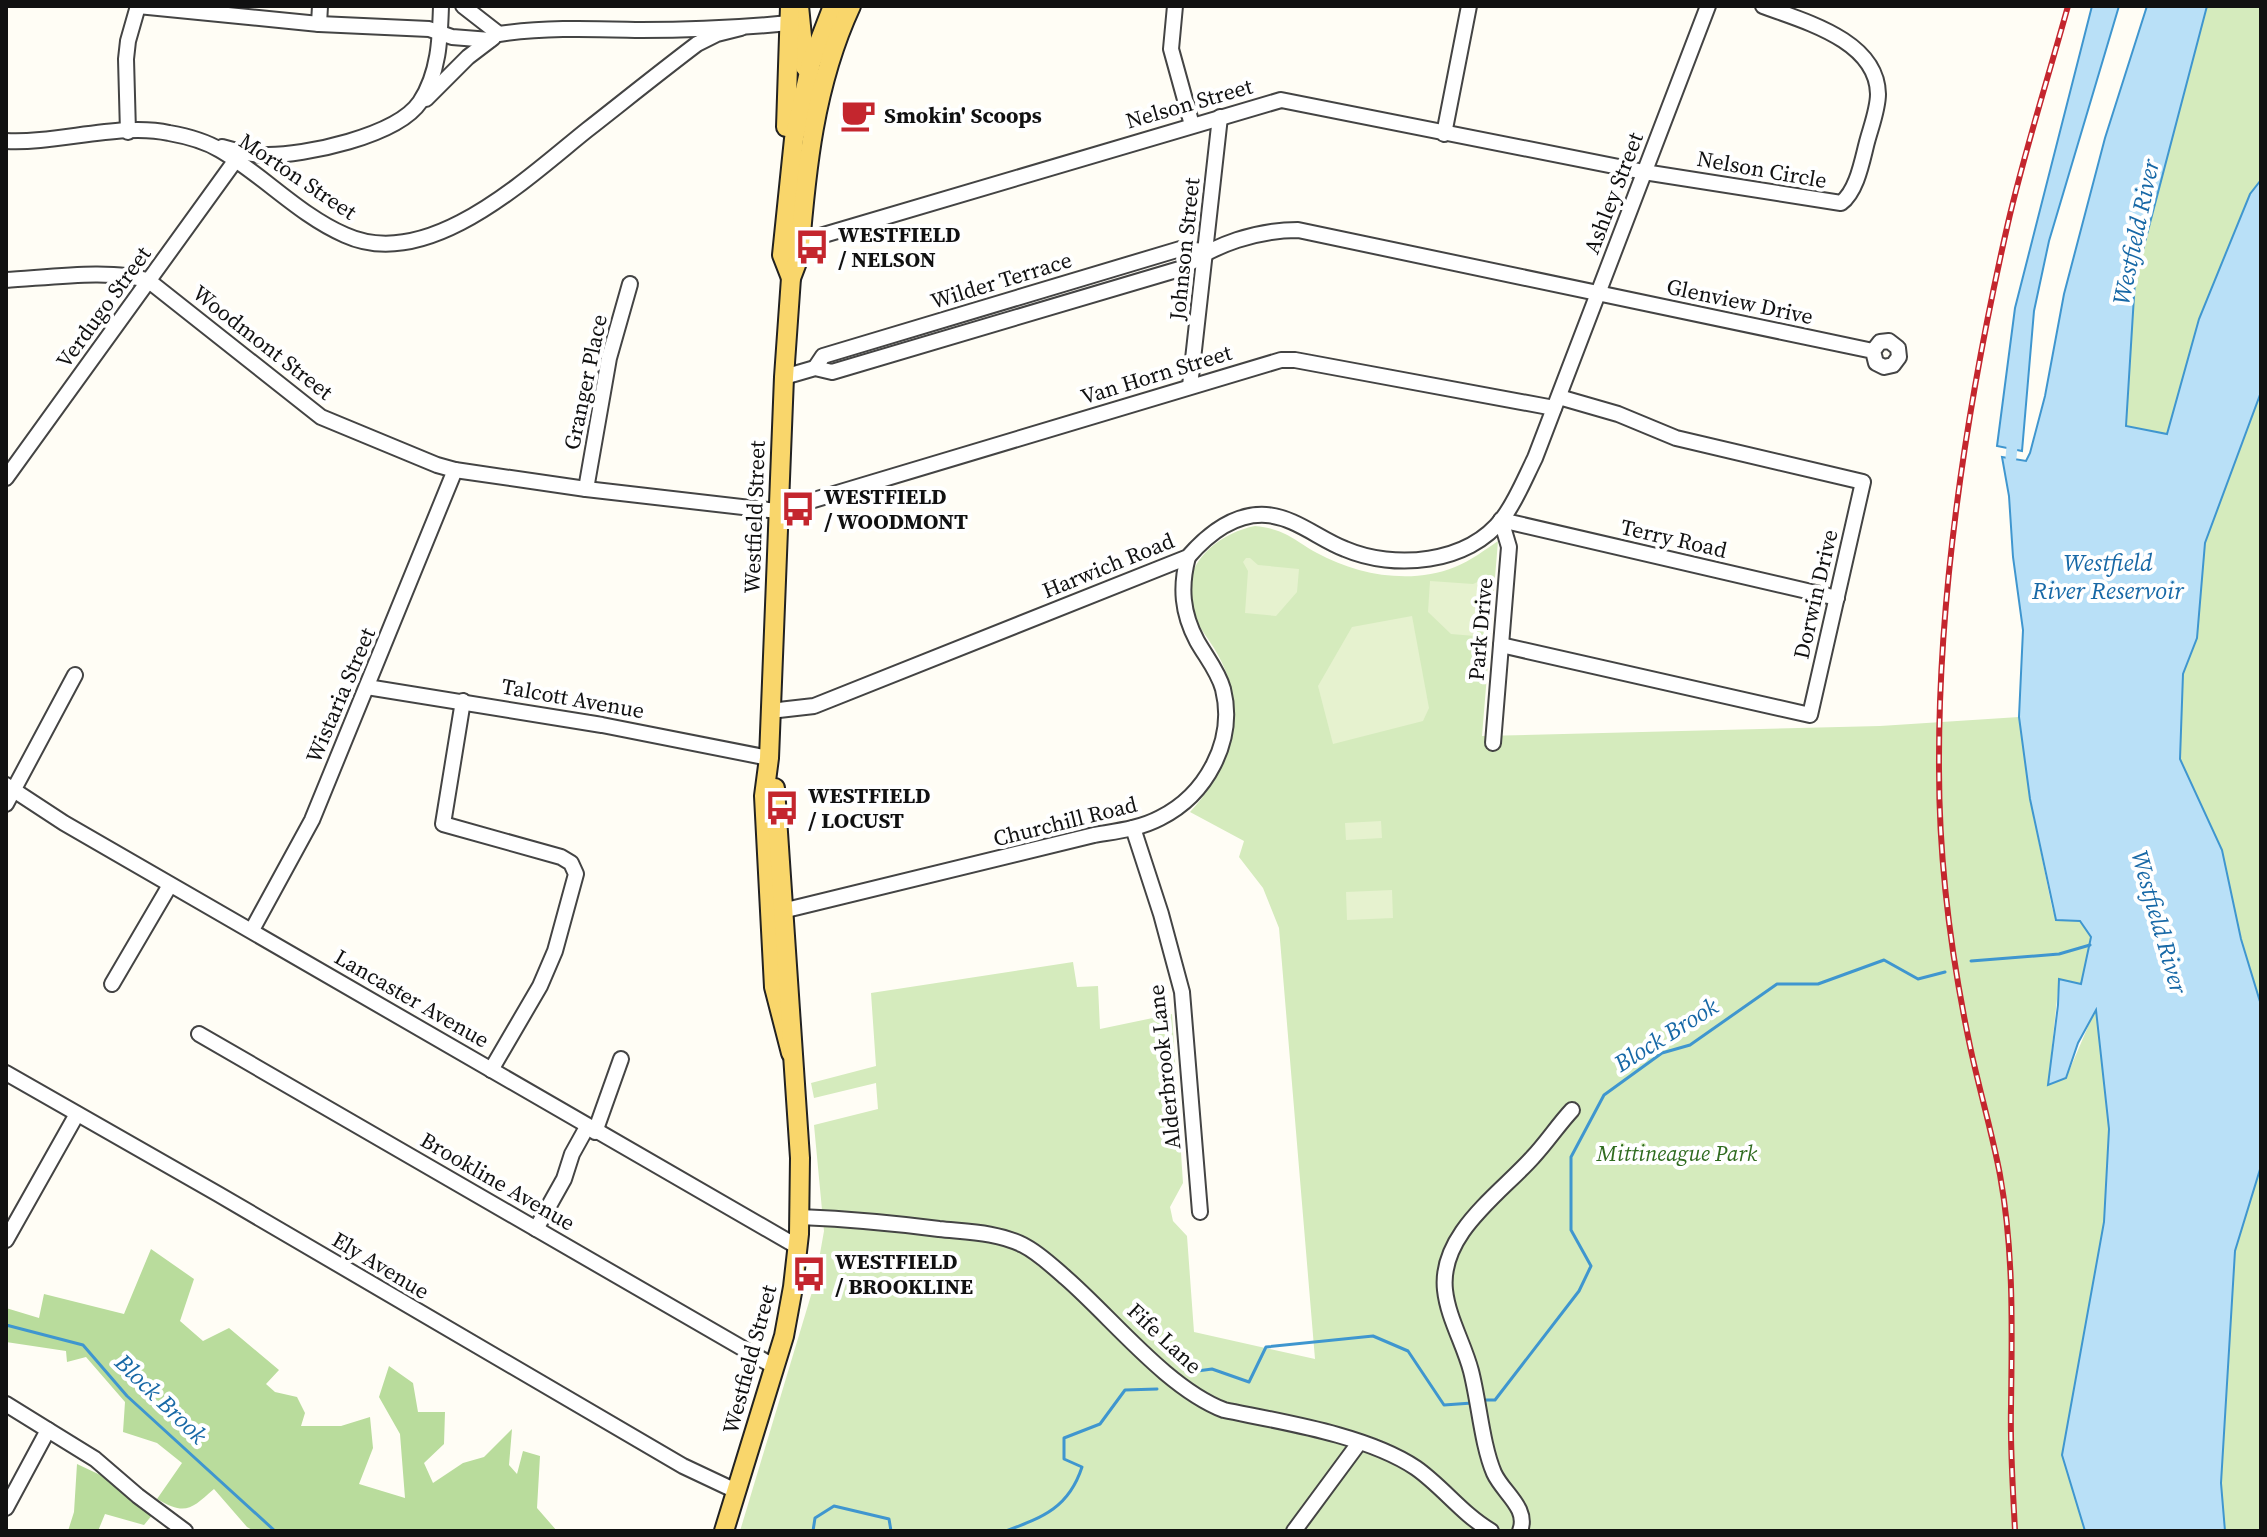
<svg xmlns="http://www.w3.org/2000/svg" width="2267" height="1537" viewBox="0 0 2267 1537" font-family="'Source Serif 4',serif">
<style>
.green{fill:#d5ebbd}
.forest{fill:#b9dc9c}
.pitch{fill:#e6f2cf}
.water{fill:#b9e0f7;stroke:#3f96cf;stroke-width:2}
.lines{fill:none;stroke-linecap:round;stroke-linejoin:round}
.stream{stroke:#3f96cf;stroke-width:3}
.canal{stroke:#b9e0f7;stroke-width:11}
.minor-casing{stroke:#444;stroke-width:18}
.major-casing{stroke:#222;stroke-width:22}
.minor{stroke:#fff;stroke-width:14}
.major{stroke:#f9d66b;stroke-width:18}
.rail-casing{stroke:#c4262e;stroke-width:6}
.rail{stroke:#fff;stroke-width:3;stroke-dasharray:9;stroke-linecap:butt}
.labels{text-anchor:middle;stroke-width:8;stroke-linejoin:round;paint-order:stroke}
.street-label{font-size:22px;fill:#111;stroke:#fff}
.poi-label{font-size:22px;font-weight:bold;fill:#111;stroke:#fff;text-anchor:start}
.park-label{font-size:22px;font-style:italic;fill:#2f6b1f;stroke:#fff}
.water-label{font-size:24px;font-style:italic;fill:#1768a6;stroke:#fff}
</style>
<rect width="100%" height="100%" fill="#fffdf5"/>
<g class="green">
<polygon points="2207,6 2261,6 2261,180 2250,194 2199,319 2167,435 2125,426 2135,280"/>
<polygon points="2261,392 2261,1005 2241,939 2222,850 2180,760 2183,674 2197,638 2205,543"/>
<path d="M1255,526C1286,529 1292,539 1317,553C1357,575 1411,585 1455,567C1470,561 1485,550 1498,541L1482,736L1880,726L2019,717L2030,799L2052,908L2056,919L2080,921L2091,937L2081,985L2059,980L2048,1084L2066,1078L2096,1008L2109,1129L2104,1222L2062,1455L2085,1531H740L815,1282L824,1231L814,1125L878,1109L876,1083L814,1098L811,1083L876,1066L871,993L1073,962L1077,987L1098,986L1100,1029L1172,1014L1183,1183L1170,1207L1173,1221L1187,1236L1194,1332L1315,1359L1279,928L1263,888L1239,857L1244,841L1190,812C1231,768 1249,711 1218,655C1209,638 1196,626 1191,607C1179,564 1219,533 1255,526Z"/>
<polygon points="2261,1166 2261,1531 2225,1531 2221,1483 2235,1251"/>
</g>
<g class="forest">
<path d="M151,1249L194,1279L180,1321L203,1341L229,1328L279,1370L266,1384L275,1392L297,1397L305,1413L301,1426H341L370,1417L373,1448L359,1484L405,1498L400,1434L379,1397L389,1366L413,1383L418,1412H445L444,1444L424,1463L433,1483L463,1463L484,1457L512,1429L509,1465L517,1474L523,1451L540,1456L537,1508L557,1531H254L247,1527L214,1489C191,1509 186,1516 157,1499L182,1463L157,1443L123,1432L125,1402L86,1357L67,1362L66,1351L6,1342V1308L39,1318L44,1294L124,1314Z"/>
<polygon points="77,1464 111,1480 153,1514 144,1525 105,1514 98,1531 68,1531 74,1512"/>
</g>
<g class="pitch">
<polygon points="1246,558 1250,558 1258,565 1299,569 1297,592 1276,616 1245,613 1248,571 1243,562"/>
<polygon points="1482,580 1485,582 1485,586 1479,594 1475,636 1451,634 1428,612 1430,581 1473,584"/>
<polygon points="1412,616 1429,708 1423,721 1333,744 1318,686 1352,627"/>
<polygon points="1381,821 1382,838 1346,840 1345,823"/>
<polygon points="1392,890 1393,918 1347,920 1346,892"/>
</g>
<g class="water">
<polygon points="2092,6 2119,6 2049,241 2034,311 2022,451 1997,446 2015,308"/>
<polygon points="2147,6 2207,6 2135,280 2126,426 2167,434 2199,319 2250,194 2261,180 2261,392 2205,543 2197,638 2183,674 2180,759 2222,850 2241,939 2261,1005 2261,1166 2235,1251 2221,1483 2225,1531 2085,1531 2062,1455 2104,1222 2109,1129 2096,1010 2078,1043 2066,1078 2048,1085 2058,1005 2059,979 2081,984 2091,937 2080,921 2056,920 2030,799 2019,717 2023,630 2013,557 2009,496 2002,457 2026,461 2030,453 2045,396 2064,294 2105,138"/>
</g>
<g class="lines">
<g class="stream">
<polyline points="1971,961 2059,954 2090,945"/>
<polyline points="6,1325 83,1345 127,1396 275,1531"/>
<polyline points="1190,1372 1212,1369 1249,1382 1266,1347 1373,1336 1408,1351 1444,1405 1472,1403"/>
<polyline points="1486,1400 1495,1400 1579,1291 1591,1266 1571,1230 1571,1157 1604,1095 1662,1053 1690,1045 1777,984 1818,984 1884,960 1918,979 1945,972"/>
<polyline points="813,1531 815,1518 834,1506 889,1519 891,1531"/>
<path d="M1006,1531C1044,1517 1069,1507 1082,1467L1064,1459V1438L1100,1424L1125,1390L1157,1389"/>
</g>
<polyline class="canal" points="2011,458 2013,435"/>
<g class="minor-casing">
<g id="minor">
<polyline points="138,6 319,24 429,29 452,37 490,40"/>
<path d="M463,6L499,34C546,27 594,29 641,30C690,30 739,28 789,23"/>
<polyline points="1175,6 1171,49 1192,125"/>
<polyline points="319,24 320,6"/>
<polyline points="426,99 468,57 493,38"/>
<polyline points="128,132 126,59 128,41 138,6"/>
<polyline points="1444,134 1469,6"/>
<path d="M6,141C56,144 122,122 169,133C186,136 205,141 220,150C263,175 299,215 345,235C428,273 527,178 587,130C624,101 660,72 697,44L717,34L741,28"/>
<path d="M222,147C236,151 250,155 265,155C304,156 397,136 420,102C439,73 440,39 441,6"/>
<path d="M800,242L1281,100L1644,172L1841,203C1857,191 1862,161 1867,142C1871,127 1878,109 1878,94C1877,40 1803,21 1763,6"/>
<path d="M6,280C45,278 113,268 149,281L321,417L437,465L455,470L586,489L777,511L1281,360H1295L1554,408"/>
<polyline points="815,368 823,356 1180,249 1206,251"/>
<path d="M784,377L815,368L832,372L1183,268C1215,244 1257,230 1298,230L1873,351L1880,342L1889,341L1898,348L1899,357L1893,365L1884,367L1876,363L1873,351"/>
<polyline points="1190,386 1220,117"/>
<polyline points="6,478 235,161"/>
<polyline points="586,489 609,358 630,284"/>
<polyline points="1501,520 1837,598"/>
<polyline points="1501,645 1810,715 1863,482 1676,438 1618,414 1559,397"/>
<polyline points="367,687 602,725 769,758"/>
<polyline points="463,701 443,824 561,857 571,863 576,874 555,951 540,986 491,1070"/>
<path d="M770,711L814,706L1188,557C1208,534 1234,513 1266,515C1295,517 1319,539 1345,549C1394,570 1468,564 1503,518C1516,501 1525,478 1535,458L1708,6"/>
<polyline points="1493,743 1509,547 1501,520"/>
<polyline points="6,785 64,823 798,1247"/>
<polyline points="6,804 75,675"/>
<polyline points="1133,828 1161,914 1182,992 1200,1212"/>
<path d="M774,913L1094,835C1117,831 1139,829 1160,818C1206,795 1236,741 1223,689C1218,671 1206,657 1197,641C1182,613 1180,587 1188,557"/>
<polyline points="252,930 312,820 455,470"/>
<polyline points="112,984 170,885"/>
<polyline points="199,1034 775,1367"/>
<polyline points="6,1073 218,1194 683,1466 736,1491"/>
<polyline points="595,1132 621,1059"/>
<path d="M800,1217C847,1219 893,1223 939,1229C967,1232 997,1232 1023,1245C1039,1253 1052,1266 1066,1278C1113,1319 1167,1388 1224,1410C1282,1422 1367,1435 1416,1468C1443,1487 1462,1514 1491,1531"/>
<polyline points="536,1229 564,1179 572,1154 587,1127"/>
<polyline points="6,1240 77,1114"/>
<polyline points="6,1404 48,1430 6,1508"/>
<polyline points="48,1430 95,1459 138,1496 185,1531"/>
<polyline points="1294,1531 1359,1443"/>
<path d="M1520,1531C1529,1508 1503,1493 1494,1473C1482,1445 1479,1402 1471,1371C1464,1344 1448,1318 1445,1290C1439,1234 1500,1194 1533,1157C1547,1142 1558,1125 1572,1110"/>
</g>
</g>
<g class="major-casing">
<g id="major">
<polyline points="799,6 805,67"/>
<polyline points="786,127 790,6"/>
<polyline points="791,278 782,255 794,139 811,63 833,6"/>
<path d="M791,1053L774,987L764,796L769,758L784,377L791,278L799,257C806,170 814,86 851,6"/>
<polyline points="724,1531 784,1336 793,1287 799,1234 800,1158 775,788"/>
</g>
</g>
<use href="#minor" class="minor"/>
<use href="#major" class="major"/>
<g class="rail-casing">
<path id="rail" d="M2015,1531C2013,1490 2010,1448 2011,1407C2012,1329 2014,1252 2000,1175C1992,1132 1979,1089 1970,1046C1951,956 1939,861 1939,769C1938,588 1968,399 2008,223C2025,150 2048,78 2068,6"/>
</g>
<use href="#rail" class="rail"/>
</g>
<defs>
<g id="cafe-bare" transform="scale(2.76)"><path d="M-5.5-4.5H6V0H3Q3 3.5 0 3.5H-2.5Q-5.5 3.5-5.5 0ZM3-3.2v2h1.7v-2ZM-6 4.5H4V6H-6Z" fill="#c4262e" stroke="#fff" stroke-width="2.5" paint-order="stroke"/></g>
<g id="bus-bare" transform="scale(2.76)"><path d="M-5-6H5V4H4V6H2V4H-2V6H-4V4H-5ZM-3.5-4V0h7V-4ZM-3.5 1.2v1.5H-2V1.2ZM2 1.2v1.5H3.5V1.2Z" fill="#c4262e" stroke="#fff" stroke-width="2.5" paint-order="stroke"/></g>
</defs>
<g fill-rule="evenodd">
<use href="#cafe-bare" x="858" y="115"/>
<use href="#bus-bare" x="812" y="247"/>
<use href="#bus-bare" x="798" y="509"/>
<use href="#bus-bare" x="782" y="808"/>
<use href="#bus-bare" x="809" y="1274"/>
</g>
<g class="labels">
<g class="street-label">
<text transform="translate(1189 103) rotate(-16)" y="8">Nelson Street</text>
<text transform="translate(1762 169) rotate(10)" y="8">Nelson Circle</text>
<text transform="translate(298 176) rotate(34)" y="8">Morton Street</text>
<text transform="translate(1613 193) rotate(-69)" y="8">Ashley Street</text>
<text transform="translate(1184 249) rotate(-84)" y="8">Johnson Street</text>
<text transform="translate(1001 280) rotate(-17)" y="8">Wilder Terrace</text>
<text transform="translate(1740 301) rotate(12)" y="8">Glenview Drive</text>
<text transform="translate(103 307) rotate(-54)" y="8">Verdugo Street</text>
<text transform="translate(263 342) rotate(38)" y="8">Woodmont Street</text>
<text transform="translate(1156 374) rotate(-17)" y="8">Van Horn Street</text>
<text transform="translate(585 382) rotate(-78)" y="8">Granger Place</text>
<text transform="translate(754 517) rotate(-88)" y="8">Westfield Street</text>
<text transform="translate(1674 538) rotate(13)" y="8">Terry Road</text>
<text transform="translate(1108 565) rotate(-22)" y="8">Harwich Road</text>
<text transform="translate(1815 594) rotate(-77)" y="8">Dorwin Drive</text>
<text transform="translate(1480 629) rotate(-85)" y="8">Park Drive</text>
<text transform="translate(340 695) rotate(-67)" y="8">Wistaria Street</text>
<text transform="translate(573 698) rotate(10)" y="8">Talcott Avenue</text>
<text transform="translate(1065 821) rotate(-14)" y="8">Churchill Road</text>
<text transform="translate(412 998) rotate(30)" y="8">Lancaster Avenue</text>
<text transform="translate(1164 1067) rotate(-96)" y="8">Alderbrook Lane</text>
<text transform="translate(498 1181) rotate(30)" y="8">Brookline Avenue</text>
<text transform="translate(381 1265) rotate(31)" y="8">Ely Avenue</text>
<text transform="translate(1165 1338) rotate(43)" y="8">Fife Lane</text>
<text transform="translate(749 1359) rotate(-75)" y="8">Westfield Street</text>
</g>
<g class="poi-label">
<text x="884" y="123">Smokin' Scoops</text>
<text x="838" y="242">WESTFIELD<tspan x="838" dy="25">/ NELSON</tspan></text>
<text x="824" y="504">WESTFIELD<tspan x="824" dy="25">/ WOODMONT</tspan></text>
<text x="808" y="803">WESTFIELD<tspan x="808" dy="25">/ LOCUST</tspan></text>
<text x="835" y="1269">WESTFIELD<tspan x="835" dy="25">/ BROOKLINE</tspan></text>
</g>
<g class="park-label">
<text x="1677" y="1161">Mittineague Park</text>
</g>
<g class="water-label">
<text transform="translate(2136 232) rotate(-78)" y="8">Westfield River</text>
<text x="2108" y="571">Westfield<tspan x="2108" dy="28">River Reservoir</tspan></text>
<text transform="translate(2159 922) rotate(74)" y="8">Westfield River</text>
<text transform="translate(1666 1035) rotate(-32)" y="8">Block Brook</text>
<text transform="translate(161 1399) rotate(44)" y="8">Block Brook</text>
</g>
</g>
<rect width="2267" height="1537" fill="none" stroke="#111111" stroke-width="16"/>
</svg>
